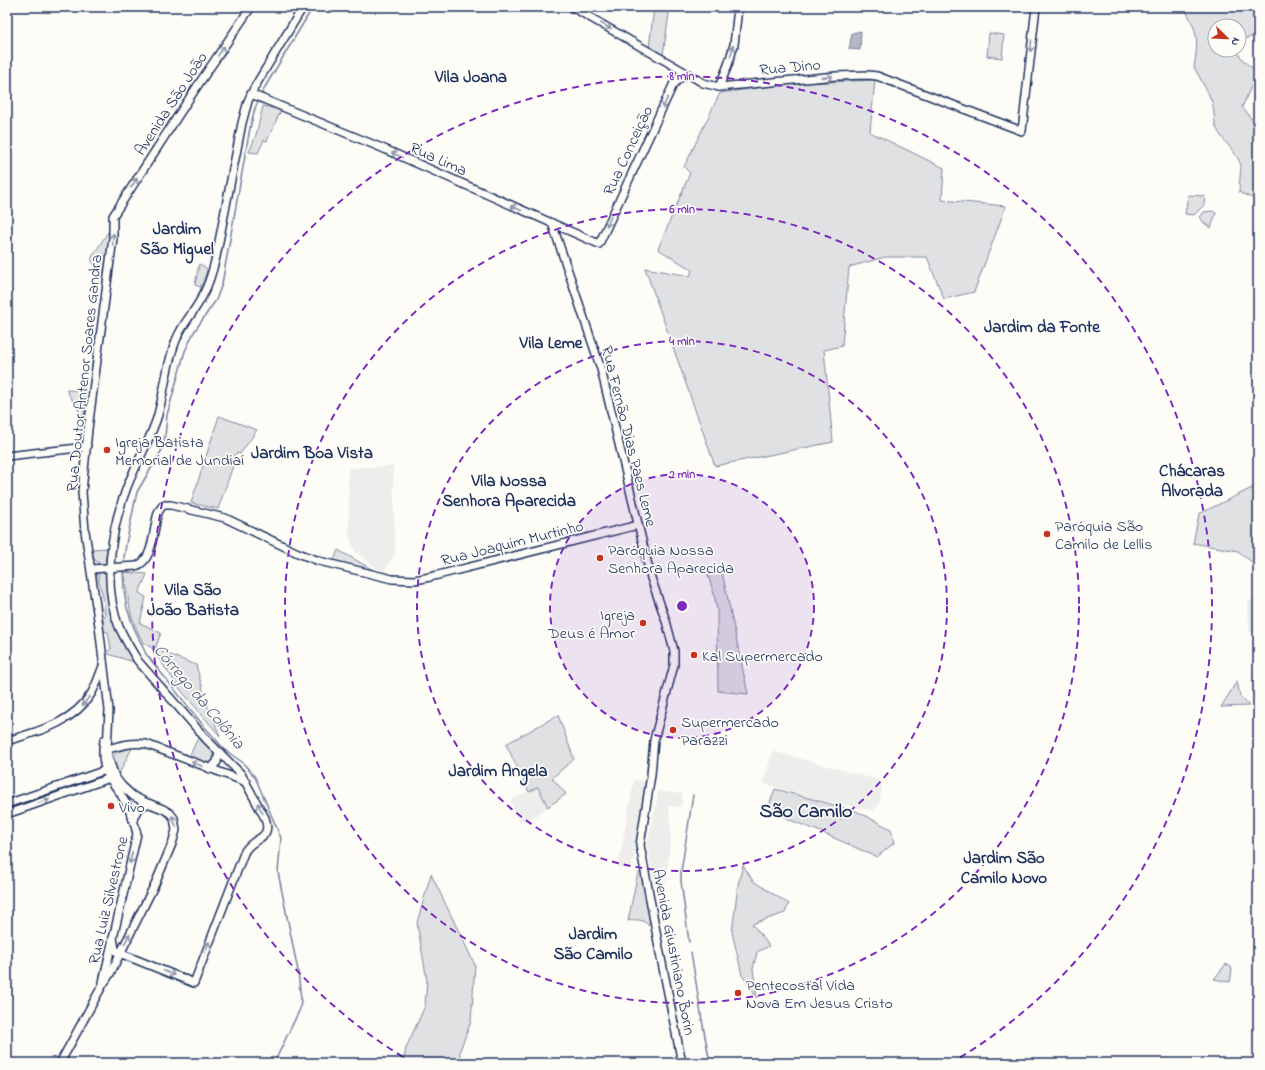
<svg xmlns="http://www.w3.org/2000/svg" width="1265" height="1070" viewBox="0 0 1265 1070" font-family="'Indie Flower',sans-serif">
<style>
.built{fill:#edeeec}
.green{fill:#e0e1e3;stroke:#7e88a0}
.water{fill:#b3b8c5;stroke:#76819c}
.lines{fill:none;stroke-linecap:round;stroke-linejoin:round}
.stream{stroke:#76819c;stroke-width:1.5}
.secondary-casing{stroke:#1b2f5e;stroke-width:10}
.secondary{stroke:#fdfcf7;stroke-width:7}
.oneway{stroke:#8c96aa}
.ring{fill:none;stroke:#7b2cbf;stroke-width:2;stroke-dasharray:7 5}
.poi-dot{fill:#c8321e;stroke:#fdfcf7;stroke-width:1.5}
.labels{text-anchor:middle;stroke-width:3.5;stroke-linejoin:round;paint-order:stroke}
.street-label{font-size:16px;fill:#1b2f5e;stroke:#fdfcf7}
.poi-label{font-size:16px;fill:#1b2f5e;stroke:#fdfcf7;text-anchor:start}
.neighbourhood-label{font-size:17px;font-weight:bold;fill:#1b2f5e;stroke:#fdfcf7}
.water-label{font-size:17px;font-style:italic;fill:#49587d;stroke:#fdfcf7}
.district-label{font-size:20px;font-weight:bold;fill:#1b2f5e;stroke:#fdfcf7}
.centre{fill:#7b2cbf;stroke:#fdfcf7;stroke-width:2}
.ring-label{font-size:12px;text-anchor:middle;font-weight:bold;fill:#7b2cbf;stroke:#fdfcf7;stroke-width:3.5;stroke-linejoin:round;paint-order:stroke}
</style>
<rect width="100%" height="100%" fill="#fdfcf7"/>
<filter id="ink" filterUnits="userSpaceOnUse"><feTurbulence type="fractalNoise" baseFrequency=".025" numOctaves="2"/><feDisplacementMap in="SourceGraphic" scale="8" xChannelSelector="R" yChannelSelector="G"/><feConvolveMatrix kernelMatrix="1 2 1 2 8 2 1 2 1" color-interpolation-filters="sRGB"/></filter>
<g filter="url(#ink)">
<g class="built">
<polygon points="393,466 395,540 395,553 384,573 355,552 349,535 348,468"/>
<polygon points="1258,598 1258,630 1249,632 1248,601"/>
<polygon points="773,751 882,781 880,802 874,811 808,798 763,783"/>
<polygon points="634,780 646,782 632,868 618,868"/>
<polygon points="538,787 548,807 525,823 519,821 510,800"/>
<polygon points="659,791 683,794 681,807 669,806 671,834 666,884 655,886 647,845"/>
</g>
<g class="green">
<polygon points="654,7 670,7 663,55 649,48"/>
<path d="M1184,7H1258V36C1251,37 1244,38 1239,43V26H1215V50H1236C1241,58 1246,64 1254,69V80L1242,107L1258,127V201L1239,192C1239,188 1241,167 1241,165C1236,151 1223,142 1217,129C1213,121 1215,111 1212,102C1207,89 1200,79 1194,67C1196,56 1198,42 1195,31C1193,23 1188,15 1184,7Z"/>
<polygon points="989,33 1004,35 1002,58 987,56"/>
<polygon points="875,80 870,132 944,168 942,200 1006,206 974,292 944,299 927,257 885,257 849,267 842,346 824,350 833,442 715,466 645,268 690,276 692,270 658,249 690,173 684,167 720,93 786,84"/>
<polygon points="263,106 281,110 267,141 264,140 258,153 249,152 256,135"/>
<polygon points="1188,195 1205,196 1204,205 1194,215 1185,214"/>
<polygon points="1212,211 1216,213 1211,228 1204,223 1200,217 1204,212"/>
<polygon points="108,232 111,232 104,282 92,261 92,257"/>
<polygon points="199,264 205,267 207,270 203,283 200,287 195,285"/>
<polygon points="66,390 86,391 84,419"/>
<polygon points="219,416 257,430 240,454 237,453 234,456 234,463 218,509 191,503"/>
<polygon points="1258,485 1258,567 1238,551 1193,543 1199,514"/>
<path d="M107,548L105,565C95,564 93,558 92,549Z"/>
<polygon points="338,550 377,572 334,560"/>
<polygon points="721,567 748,694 718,691 717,610 714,594 707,572"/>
<polygon points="101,571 105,572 106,575 118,626 123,643 134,662 108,654 107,652 111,649 108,632 104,631 100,626 105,616 103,597 98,578 99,573"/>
<polygon points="123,572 147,574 139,593 146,597 140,623 161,633 155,649 196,665 207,704 220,736 179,688 151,647 143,643 136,628 131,614"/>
<polygon points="1237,681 1240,696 1249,706 1221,707"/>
<polygon points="558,715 574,759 552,778 566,794 548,807 538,787 529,792 506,744"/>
<polygon points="198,738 212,751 214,759 210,763 189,757"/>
<path d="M132,748L119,774C110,755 111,752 132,748Z"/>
<polygon points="775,789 856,811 891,829 894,843 877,857 816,830 790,820 769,805"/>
<polygon points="743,865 753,881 789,904 785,913 752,924 762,936 769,946 757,952 753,969 757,998 742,975 732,932 738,885"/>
<path d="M639,873H642L650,917L649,926C643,919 637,919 628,921L637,877Z"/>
<polygon points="431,874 475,965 471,1022 460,1050 460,1063 403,1063 406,1048 425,1006 427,980 417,923"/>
<polygon points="1226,964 1231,967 1232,971 1230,982 1214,979"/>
</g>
<polygon class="water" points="861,31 860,50 849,49 852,33"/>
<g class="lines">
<g class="stream">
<polyline points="261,96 265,87 313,7"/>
<polyline points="123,565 126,544 137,492 163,448 165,437 167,415 185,351 194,332 216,300 222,284 250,128 255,108 259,100"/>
<polyline points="123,568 124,590 127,608 134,628 146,654 203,725 225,750 242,762 255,777 281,838 278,872 298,971 301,999 300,1009 274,1063"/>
<polyline points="689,942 681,881 681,872 693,795"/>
<polyline points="691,952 702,1020 710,1063"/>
</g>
<g class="secondary-casing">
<g id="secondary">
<polyline points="572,7 688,74 703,83 719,87 836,76 868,75 877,76 1022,131 1036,7"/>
<polyline points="719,87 728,65 734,45 738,7"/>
<polyline points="251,94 382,148 599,244 673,85 680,78 688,74"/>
<polyline points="552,223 601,369 651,578 666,621 674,651 674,665 654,740 651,775 640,845 660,953 682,1063"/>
<polyline points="7,456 87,447"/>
<path d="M91,569L136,566C154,561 153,528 158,513C159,510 161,508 163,505H171L225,518L298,553L319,561L392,579L415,580L430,577L638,525"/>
<path d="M7,741C38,731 72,724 91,694C96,686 99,676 103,666"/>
<path d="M105,750C118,746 131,742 146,744L246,782"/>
<polyline points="210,769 217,762 219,752"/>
<polyline points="7,804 109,769"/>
<polyline points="7,814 113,777"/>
<path d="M133,820C136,811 139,804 150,804"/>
<path d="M113,938L115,949L117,952L194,983L244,853C252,836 273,841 265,818L241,774L207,740L138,661C131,650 125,639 119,627C102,584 111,529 127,487C136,464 149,442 157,418C165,392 166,363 177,338C183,323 195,311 202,297C209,284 213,270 216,257L242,123L248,101L254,88L303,7"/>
<path d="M103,982L137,834C134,819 128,806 120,793C117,788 112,783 109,777C102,766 102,753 104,740"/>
<polyline points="60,1063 102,986 110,974 155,884 172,844 176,830 174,818 170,813 163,809 145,802 133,796 122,786 115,777 108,757 107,749 109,710 99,626 85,531 82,492 88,429 113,238 113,216 196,88 251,7"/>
</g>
</g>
<use href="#secondary" class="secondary"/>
</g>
<defs><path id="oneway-shaft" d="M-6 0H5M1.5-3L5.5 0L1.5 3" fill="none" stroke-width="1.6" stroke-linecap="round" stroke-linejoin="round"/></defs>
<g class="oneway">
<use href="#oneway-shaft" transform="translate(606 26) rotate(30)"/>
<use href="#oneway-shaft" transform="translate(1031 46) rotate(96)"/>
<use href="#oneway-shaft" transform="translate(221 51) rotate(-56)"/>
<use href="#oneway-shaft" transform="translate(732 51) rotate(-75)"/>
<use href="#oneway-shaft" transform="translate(827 77) rotate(-5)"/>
<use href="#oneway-shaft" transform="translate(665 103) rotate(115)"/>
<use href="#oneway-shaft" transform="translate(397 155) rotate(-156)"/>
<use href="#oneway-shaft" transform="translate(134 183) rotate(-57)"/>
<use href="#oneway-shaft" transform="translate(516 208) rotate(-156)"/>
<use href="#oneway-shaft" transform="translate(609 221) rotate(114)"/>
<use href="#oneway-shaft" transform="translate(113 239) rotate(-86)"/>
<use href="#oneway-shaft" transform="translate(86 701) rotate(127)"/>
<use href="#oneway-shaft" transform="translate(197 764) rotate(-159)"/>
<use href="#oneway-shaft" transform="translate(44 801) rotate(-19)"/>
<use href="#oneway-shaft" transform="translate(260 808) rotate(-117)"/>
<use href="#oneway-shaft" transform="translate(174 821) rotate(-112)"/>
<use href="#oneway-shaft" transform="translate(131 858) rotate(103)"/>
<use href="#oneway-shaft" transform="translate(127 939) rotate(-63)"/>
<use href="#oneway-shaft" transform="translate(207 947) rotate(-69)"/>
<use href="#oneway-shaft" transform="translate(169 973) rotate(22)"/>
</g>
</g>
<circle cx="682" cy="606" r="132" fill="#7b2cbf" fill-opacity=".12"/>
<g class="ring">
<circle cx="682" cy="606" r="132"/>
<circle cx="682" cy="606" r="265"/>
<circle cx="682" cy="606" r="397"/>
<path d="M413 1063A530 530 0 1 1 951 1063"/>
</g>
<g class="poi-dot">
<circle cx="107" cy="450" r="4"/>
<circle cx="1047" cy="534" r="4"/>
<circle cx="600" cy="558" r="4"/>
<circle cx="643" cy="623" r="4"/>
<circle cx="694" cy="655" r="4"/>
<circle cx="673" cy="730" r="4"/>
<circle cx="111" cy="806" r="4"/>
<circle cx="738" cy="993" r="4"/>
</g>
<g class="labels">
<g class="street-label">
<text transform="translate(790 66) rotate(-5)" y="6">Rua Dino</text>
<text transform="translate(170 103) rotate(-57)" y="6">Avenida São João</text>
<text transform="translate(627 150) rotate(-65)" y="6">Rua Conceição</text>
<text transform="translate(439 158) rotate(24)" y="6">Rua Lima</text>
<text transform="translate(83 373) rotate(-84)" y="6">Rua Doutor Antenor Soares Gandra</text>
<text transform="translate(630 436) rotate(76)" y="6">Rua Fernão Dias Paes Leme</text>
<text transform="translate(512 542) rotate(-14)" y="6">Rua Joaquim Murtinho</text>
<text transform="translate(107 900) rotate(-77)" y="6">Rua Luiz Silvestrone</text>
<text transform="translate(675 952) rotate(79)" y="6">Avenida Giustiniano Borin</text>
</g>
<g class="poi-label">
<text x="115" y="447">Igreja Batista<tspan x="115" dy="18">Memorial de Jundiaí</tspan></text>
<text x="1055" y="531">Paróquia São<tspan x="1055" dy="18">Camilo de Lellis</tspan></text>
<text x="608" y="555">Paróquia Nossa<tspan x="608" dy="18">Senhora Aparecida</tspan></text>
<text x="635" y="620" text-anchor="end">Igreja<tspan x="635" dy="18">Deus é Amor</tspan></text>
<text x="702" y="661">Kal Supermercado</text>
<text x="681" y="727">Supermercado<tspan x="681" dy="18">Parazzi</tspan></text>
<text x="119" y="812">Vivo</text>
<text x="746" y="990">Pentecostal Vida<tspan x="746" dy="18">Nova Em Jesus Cristo</tspan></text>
</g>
<g class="neighbourhood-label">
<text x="471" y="82">Vila Joana</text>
<text x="177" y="234">Jardim<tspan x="177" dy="20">São Miguel</tspan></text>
<text x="1042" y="332">Jardim da Fonte</text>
<text x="551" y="348">Vila Leme</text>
<text x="312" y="458">Jardim Boa Vista</text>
<text x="1192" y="476">Chácaras<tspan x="1192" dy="20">Alvorada</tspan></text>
<text x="509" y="486">Vila Nossa<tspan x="509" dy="20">Senhora Aparecida</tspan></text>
<text x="193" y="595">Vila São<tspan x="193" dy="20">João Batista</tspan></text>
<text x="498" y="776">Jardim Angela</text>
<text x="1004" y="863">Jardim São<tspan x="1004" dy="20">Camilo Novo</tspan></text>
<text x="593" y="939">Jardim<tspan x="593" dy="20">São Camilo</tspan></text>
</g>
<g class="water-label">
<text transform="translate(200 696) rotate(50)" y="6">Córrego da Colônia</text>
</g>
<g class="district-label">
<text x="806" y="817">São Camilo</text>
</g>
</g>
<circle cx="682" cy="606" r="6" class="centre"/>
<g class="ring-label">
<text x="682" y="80">8 min</text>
<text x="682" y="213">6 min</text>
<text x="682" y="345">4 min</text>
<text x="682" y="478">2 min</text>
</g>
<rect width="1265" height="1070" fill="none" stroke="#fdfcf7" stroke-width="24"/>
<rect x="12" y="12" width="1241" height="1046" fill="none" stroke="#1b2f5e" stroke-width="1.5" filter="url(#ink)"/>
<g transform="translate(1227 38) rotate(113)"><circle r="19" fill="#fdfcf7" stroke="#a3aaba"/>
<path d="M0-3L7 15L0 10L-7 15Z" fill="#c8321e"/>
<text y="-6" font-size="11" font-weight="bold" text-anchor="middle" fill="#1b2f5e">N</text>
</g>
</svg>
